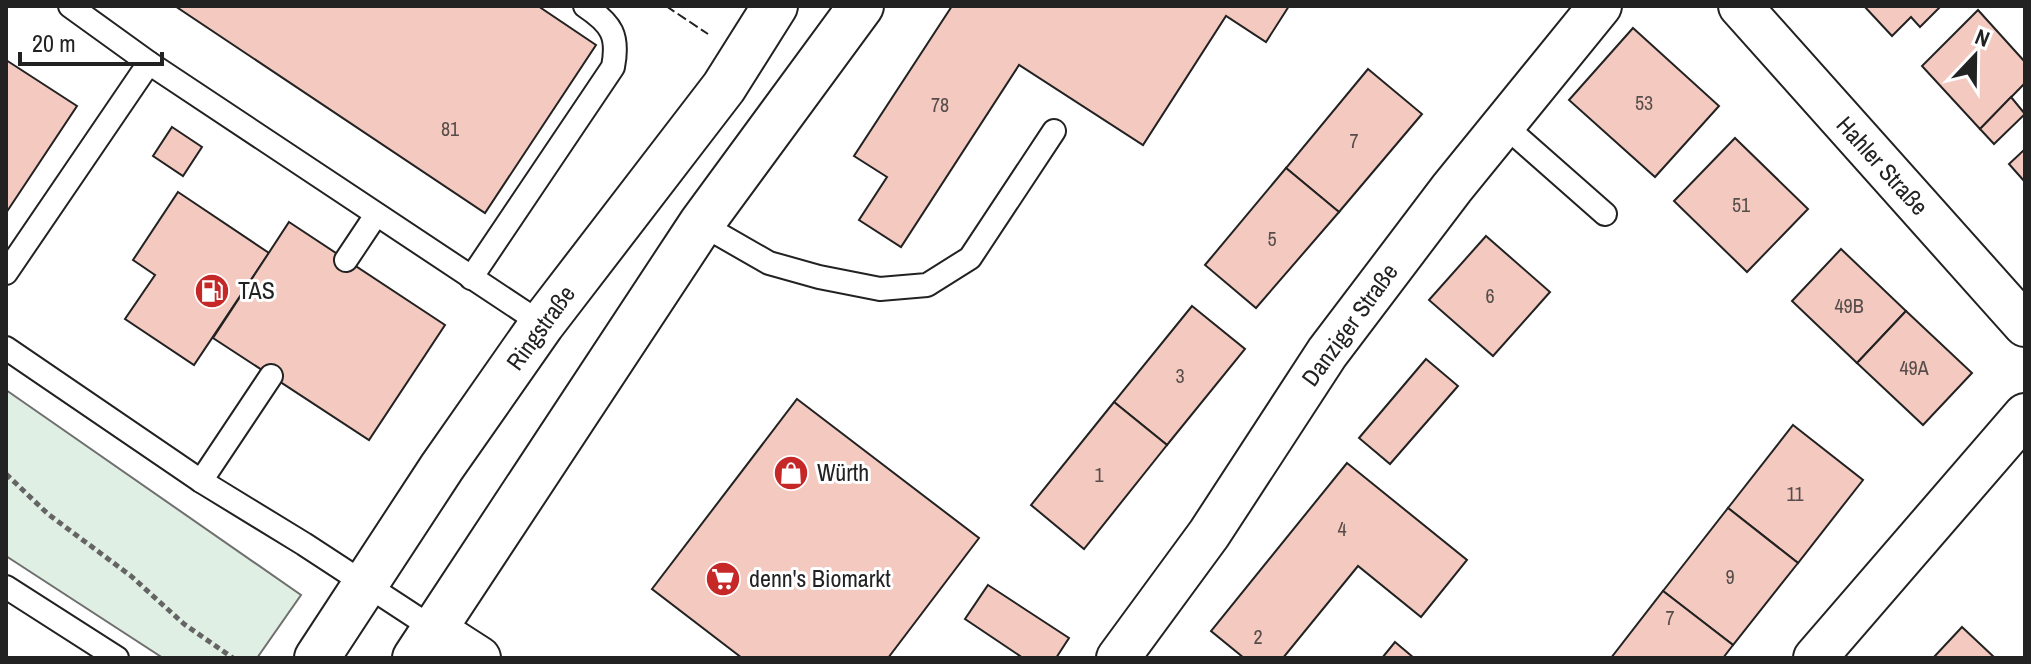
<svg xmlns="http://www.w3.org/2000/svg" width="2031" height="664" viewBox="0 0 2031 664" font-family="'Archivo Narrow',sans-serif">
<style>
.green{fill:#e0efe3;stroke:#6f6f6f;stroke-width:2}
.building{fill:#f3c9c0;stroke:#222;stroke-width:2}
.lines{fill:none;stroke-linecap:round;stroke-linejoin:round}
.service-casing{stroke:#222;stroke-width:26}
.minor-casing{stroke:#222;stroke-width:46}
.primary-casing{stroke:#222;stroke-width:48}
.path{stroke:#646464;stroke-width:5;stroke-dasharray:6 4;stroke-linecap:butt}
.service{stroke:#fff;stroke-width:22}
.minor{stroke:#fff;stroke-width:42}
.primary{stroke:#fff;stroke-width:44}
.fence{stroke:#222;stroke-width:2;stroke-dasharray:10 4;stroke-linecap:butt}
.labels{text-anchor:middle;stroke-width:6;stroke-linejoin:round;paint-order:stroke}
.number-label{font-size:20px;fill:#564c4a}
.street-label{font-size:24px;fill:#222;stroke:#fff}
.poi-label{font-size:24px;fill:#222;stroke:#fff;text-anchor:start}
</style>
<rect width="100%" height="100%" fill="#fff"/>
<polygon class="green" points="6,390 301,595 257,658 163,658 6,556"/>
<g class="building">
<polygon points="175,6 538,6 596,45 485,213"/>
<polygon points="952,6 1289,6 1266,42 1226,16 1143,145 1019,65 901,247 859,220 887,177 854,156"/>
<polygon points="1864,6 1937,6 1939,8 1920,27 1911,17 1892,36"/>
<polygon points="1978,10 2025,62 2025,83 1980,129 1922,66"/>
<polygon points="1633,28 1719,106 1655,177 1569,100"/>
<polygon points="6,60 77,106 6,213"/>
<polygon points="1368,69 1422,114 1339,212 1286,168"/>
<polygon points="2011,97 2025,114 1994,144 1980,129"/>
<polygon points="172,127 202,147 183,176 153,156"/>
<polygon points="1735,138 1808,209 1747,272 1674,201"/>
<polygon points="2025,149 2025,182 2009,164"/>
<polygon points="1286,168 1339,212 1256,308 1205,265"/>
<polygon points="178,192 269,253 194,365 125,319 155,275 133,260"/>
<polygon points="289,222 445,325 369,440 213,338"/>
<polygon points="1486,236 1550,292 1493,356 1429,300"/>
<polygon points="1841,249 1906,311 1857,363 1792,301"/>
<polygon points="1192,306 1245,349 1167,445 1114,402"/>
<polygon points="1906,311 1972,373 1923,425 1857,363"/>
<polygon points="1426,359 1458,386 1390,464 1359,438"/>
<polygon points="797,399 979,538 888,658 742,658 652,589"/>
<polygon points="1114,402 1167,445 1084,549 1031,505"/>
<polygon points="1793,425 1863,480 1798,563 1728,508"/>
<polygon points="1347,463 1467,560 1421,617 1358,566 1283,658 1244,658 1211,631"/>
<polygon points="1728,508 1798,563 1733,645 1663,591"/>
<polygon points="988,585 1069,638 1056,658 1023,658 965,619"/>
<polygon points="1663,591 1733,645 1723,658 1611,658"/>
<polygon points="1962,627 1995,658 1933,658"/>
<polygon points="1395,642 1414,658 1382,658"/>
</g>
<g class="lines">
<g class="service-casing">
<g id="service">
<polyline points="70,6 149,63 542,324"/>
<polyline points="1504,125 1605,214"/>
<polyline points="701,224 769,263 819,277 880,289 927,285 970,258 1054,131"/>
<polyline points="346,260 376,215"/>
<polyline points="6,273 149,63"/>
<path d="M471,278L613,67C619,36 612,24 585,6"/>
<polyline points="6,348 201,481 304,544 434,629"/>
<polyline points="201,481 271,376"/>
<polyline points="6,587 117,658"/>
</g>
</g>
<g class="minor-casing">
<g id="minor">
<polyline points="1740,6 2025,325"/>
<polyline points="434,629 479,658"/>
<polyline points="1118,658 1209,534 1327,353 1452,188 1600,6"/>
<polyline points="1815,658 2025,415"/>
</g>
</g>
<g class="primary-casing">
<g id="primary">
<polyline points="317,658 442,467 542,324 724,87 775,6"/>
<polyline points="415,658 701,224 861,6"/>
</g>
</g>
<polyline class="path" points="6,474 48,514 131,576 184,624 233,658"/>
<use href="#service" class="service"/>
<use href="#minor" class="minor"/>
<use href="#primary" class="primary"/>
<polyline class="fence" points="666,6 708,34"/>
</g>
<defs>
<g id="fuel-disc" transform="scale(1.8)"><circle r="9.5" fill="#c62828" stroke="#fff"/><path d="M-5.5-6h7V0h2V4h1.3V-2.5L3-4.5l.8-.8L6-3V5H2.5V1h-1V6h-7ZM-4.2-4.7v3.2H.2V-4.7Z" fill="#fff"/></g>
<g id="shop-disc" transform="scale(1.8)"><circle r="9.5" fill="#c62828" stroke="#fff"/><path d="M-5-2.5h2.3a2.7 3.5 0 0 1 5.4 0H5L5.5 6h-11ZM-1.5-2.5h3a1.5 2.3 0 0 0-3 0Z" fill="#fff"/></g>
<g id="supermarket-disc" transform="scale(1.8)"><circle r="9.5" fill="#c62828" stroke="#fff"/><path d="M-6-5.5h2.5l.6 2H6L4.5 2H-2.5L-4.4-4H-6ZM-1.5 3.2a1.3 1.3 0 1 0 .1 0ZM3 3.2a1.3 1.3 0 1 0 .1 0Z" fill="#fff"/></g>
</defs>
<g fill-rule="evenodd">
<use href="#fuel-disc" x="212" y="291"/>
<use href="#shop-disc" x="791" y="473"/>
<use href="#supermarket-disc" x="723" y="579"/>
</g>
<g class="labels">
<g class="number-label">
<text x="1644" y="110">53</text>
<text x="940" y="112">78</text>
<text x="450" y="136">81</text>
<text x="1354" y="148">7</text>
<text x="1741" y="212">51</text>
<text x="1272" y="246">5</text>
<text x="1490" y="303">6</text>
<text x="1849" y="313">49B</text>
<text x="1914" y="375">49A</text>
<text x="1180" y="383">3</text>
<text x="1099" y="482">1</text>
<text x="1795" y="501">11</text>
<text x="1342" y="536">4</text>
<text x="1730" y="584">9</text>
<text x="1670" y="625">7</text>
<text x="1258" y="644">2</text>
</g>
<g class="street-label">
<text transform="translate(1882 166) rotate(48)" y="8">Hahler Straße</text>
<text transform="translate(1350 325) rotate(-54)" y="8">Danziger Straße</text>
<text transform="translate(541 328) rotate(-54)" y="8">Ringstraße</text>
</g>
<g class="poi-label">
<text x="238" y="299">TAS</text>
<text x="817" y="481">Würth</text>
<text x="749" y="587">denn's Biomarkt</text>
</g>
</g>
<rect width="2031" height="664" fill="none" stroke="#222222" stroke-width="16"/>
<g transform="translate(1975 56) rotate(22)" stroke="#ffffff" stroke-width="6" paint-order="stroke">
<path d="M0-6L14 30L0 20L-14 30Z" fill="#222222"/>
<text y="-12" font-size="22" font-weight="bold" text-anchor="middle" fill="#222222">N</text>
</g>
<path d="M20 52v12h142v-12" fill="none" stroke="#222222" stroke-width="4"/>
<text x="32" y="52" font-size="24" fill="#222222" stroke="#ffffff" stroke-width="6" paint-order="stroke">20 m</text>
</svg>
